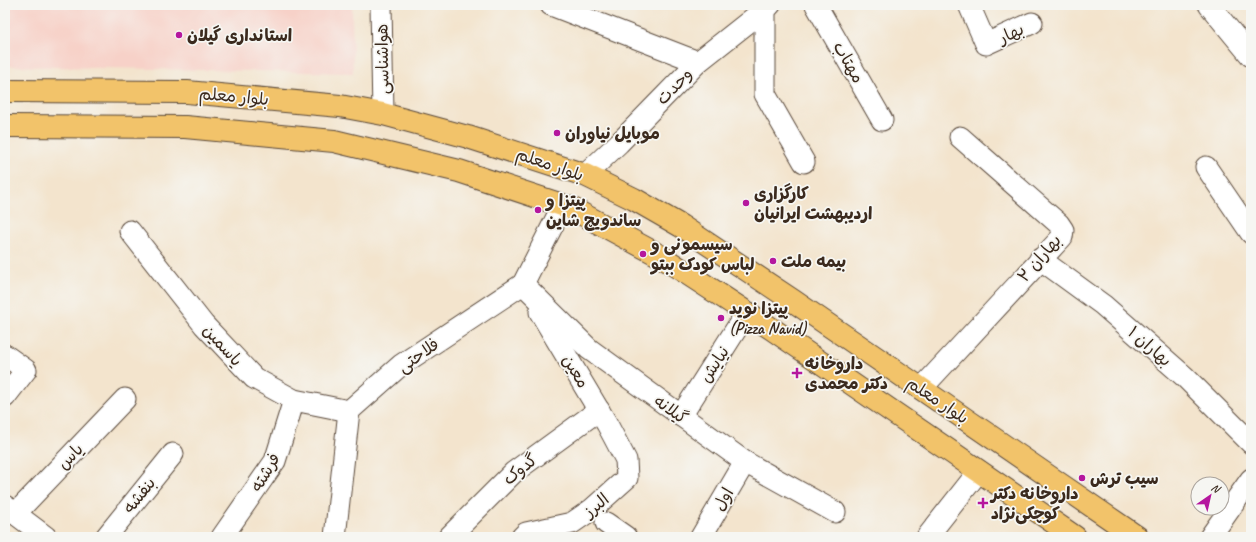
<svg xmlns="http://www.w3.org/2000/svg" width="1256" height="542" viewBox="0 0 1256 542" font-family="Caveat,'Playpen Sans Arabic',sans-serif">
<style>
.built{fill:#f7d1c8}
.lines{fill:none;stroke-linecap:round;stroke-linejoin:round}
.minor-casing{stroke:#574638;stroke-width:23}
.primary-casing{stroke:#574638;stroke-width:24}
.minor{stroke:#fff;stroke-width:21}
.primary{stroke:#f2c36a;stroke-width:22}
.poi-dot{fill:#b5179e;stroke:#f6f6f2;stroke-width:1.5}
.labels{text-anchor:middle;stroke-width:3.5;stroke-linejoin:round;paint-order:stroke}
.street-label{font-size:17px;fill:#3b2a1e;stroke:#f6f6f2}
.poi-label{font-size:17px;font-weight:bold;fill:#3b2a1e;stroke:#f6f6f2;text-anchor:start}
</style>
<rect width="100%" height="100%" fill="#f6f6f2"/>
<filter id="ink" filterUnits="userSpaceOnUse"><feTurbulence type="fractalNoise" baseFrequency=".025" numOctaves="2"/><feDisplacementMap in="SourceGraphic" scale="8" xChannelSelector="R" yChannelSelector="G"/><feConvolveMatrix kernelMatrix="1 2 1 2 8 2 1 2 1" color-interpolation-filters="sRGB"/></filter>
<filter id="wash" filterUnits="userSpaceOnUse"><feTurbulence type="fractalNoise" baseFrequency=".012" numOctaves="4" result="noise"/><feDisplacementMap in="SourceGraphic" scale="16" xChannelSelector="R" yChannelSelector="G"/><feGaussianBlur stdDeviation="0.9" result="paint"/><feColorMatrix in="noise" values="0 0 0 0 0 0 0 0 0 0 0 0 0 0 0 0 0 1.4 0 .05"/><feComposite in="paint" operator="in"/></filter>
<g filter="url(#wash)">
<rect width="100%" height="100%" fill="#f3e4cd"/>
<polygon class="built" points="5,5 352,5 353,73 5,66"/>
</g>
<g filter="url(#ink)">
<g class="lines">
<g class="minor-casing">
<g id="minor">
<polyline points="381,5 383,114"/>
<polyline points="551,5 698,62"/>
<polyline points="816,5 882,120"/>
<polyline points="969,5 986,44 1032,23"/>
<polyline points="1209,5 1251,56"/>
<polyline points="765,7 765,94 804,162"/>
<polyline points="1206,167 1251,233"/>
<polyline points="585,175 619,143 698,62 770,5"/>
<polyline points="130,231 204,325 254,378 294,400 349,411"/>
<polyline points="1040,259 1103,305 1185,377 1251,443"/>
<polyline points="523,284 589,349 745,462 835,512"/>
<polyline points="5,355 26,370 5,397"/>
<polyline points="921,389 1062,237 1063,230 1059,224 960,137"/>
<polyline points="681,416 747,312"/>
<polyline points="5,506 46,537"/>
<polyline points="15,514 125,399"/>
<polyline points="606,523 626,537"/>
<polyline points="106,537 173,454"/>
<polyline points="222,537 275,461 294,400"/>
<polyline points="335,537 349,411 401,365 523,284 563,205"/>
<polyline points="449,537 514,472 599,410"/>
<polyline points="522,537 526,533 572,523 591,510 627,478 626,460 607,424 540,312"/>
<polyline points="701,537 745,462"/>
<polyline points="927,537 979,471"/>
<polyline points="1210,537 1251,479"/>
</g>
</g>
<g class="primary-casing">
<g id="primary">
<polyline points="5,91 187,92 340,106 383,114 468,137 585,175 634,199 681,226 792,300 1137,537"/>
<polyline points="5,126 185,127 334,141 459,171 571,208 662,257 772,329 1075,537"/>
</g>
</g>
<use href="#minor" class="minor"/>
<use href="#primary" class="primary"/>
</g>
</g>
<g class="poi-dot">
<circle cx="179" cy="35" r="4"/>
<circle cx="557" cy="133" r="4"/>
<circle cx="746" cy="203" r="4"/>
<circle cx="538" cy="210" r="4"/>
<circle cx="643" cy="254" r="4"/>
<circle cx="773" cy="261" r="4"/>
<circle cx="721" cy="318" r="4"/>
<path d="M795 367h4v4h4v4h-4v4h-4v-4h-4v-4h4z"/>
<circle cx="1082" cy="478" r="4"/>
<path d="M981 497h4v4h4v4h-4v4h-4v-4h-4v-4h4z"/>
</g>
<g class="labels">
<g class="street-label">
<text transform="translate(1011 33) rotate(-25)" y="6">بهار</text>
<text transform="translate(382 59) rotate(-91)" y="6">هواشناسی</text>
<text transform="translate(849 62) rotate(60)" y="6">مهتاب</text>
<text transform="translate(674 86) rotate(-46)" y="6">وحدت</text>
<text transform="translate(234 96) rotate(5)" y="6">بلوار معلم</text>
<text transform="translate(550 164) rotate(19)" y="6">بلوار معلم</text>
<text transform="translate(1039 258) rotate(-49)" y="6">بهاران ۲</text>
<text transform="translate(223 345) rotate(48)" y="6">یاسمین</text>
<text transform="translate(1150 346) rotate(41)" y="6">بهاران ۱</text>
<text transform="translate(418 355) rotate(-35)" y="6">فلاحتی</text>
<text transform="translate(714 364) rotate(-57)" y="6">نیایش</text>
<text transform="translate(576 371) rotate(59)" y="6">معین</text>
<text transform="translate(938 400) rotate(34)" y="6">بلوار معلم</text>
<text transform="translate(671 409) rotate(36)" y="6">گیلانه</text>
<text transform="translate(70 456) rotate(-46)" y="6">یاس</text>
<text transform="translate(520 469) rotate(-39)" y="6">گدوک</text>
<text transform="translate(265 472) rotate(-60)" y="6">فرشته</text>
<text transform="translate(139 495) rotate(-51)" y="6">بنفشه</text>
<text transform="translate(723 499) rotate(-60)" y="6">اول</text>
<text transform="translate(596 505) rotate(-39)" y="6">البرز</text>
</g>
<g class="poi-label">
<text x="187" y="41">استانداری گیلان</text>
<text x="565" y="139">موبایل نیاوران</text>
<text x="754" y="199">کارگزاری<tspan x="754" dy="20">اردیبهشت ایرانیان</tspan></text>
<text x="546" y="206">پیتزا و<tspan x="546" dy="20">ساندویچ شاین</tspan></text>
<text x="651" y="250">سیسمونی و<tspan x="651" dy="20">لباس کودک ببتو</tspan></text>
<text x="781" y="267">بیمه ملت</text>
<text x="729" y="314">پیتزا نوید<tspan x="729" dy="20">(Pizza Navid)</tspan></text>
<text x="805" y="369">داروخانه<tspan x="805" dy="20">دکتر محمدی</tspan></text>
<text x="1090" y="484">سیب ترش</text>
<text x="991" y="499">داروخانه دکتر<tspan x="991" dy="20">کوچکی‌نژاد</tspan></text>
</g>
</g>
<rect width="1256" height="542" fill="none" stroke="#f6f6f2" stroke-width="20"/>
<g transform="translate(1210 496) rotate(34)"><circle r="19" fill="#f6f6f2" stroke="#aba49d"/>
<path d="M0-3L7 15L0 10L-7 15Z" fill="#b5179e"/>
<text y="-6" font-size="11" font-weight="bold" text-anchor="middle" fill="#3b2a1e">N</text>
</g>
</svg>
